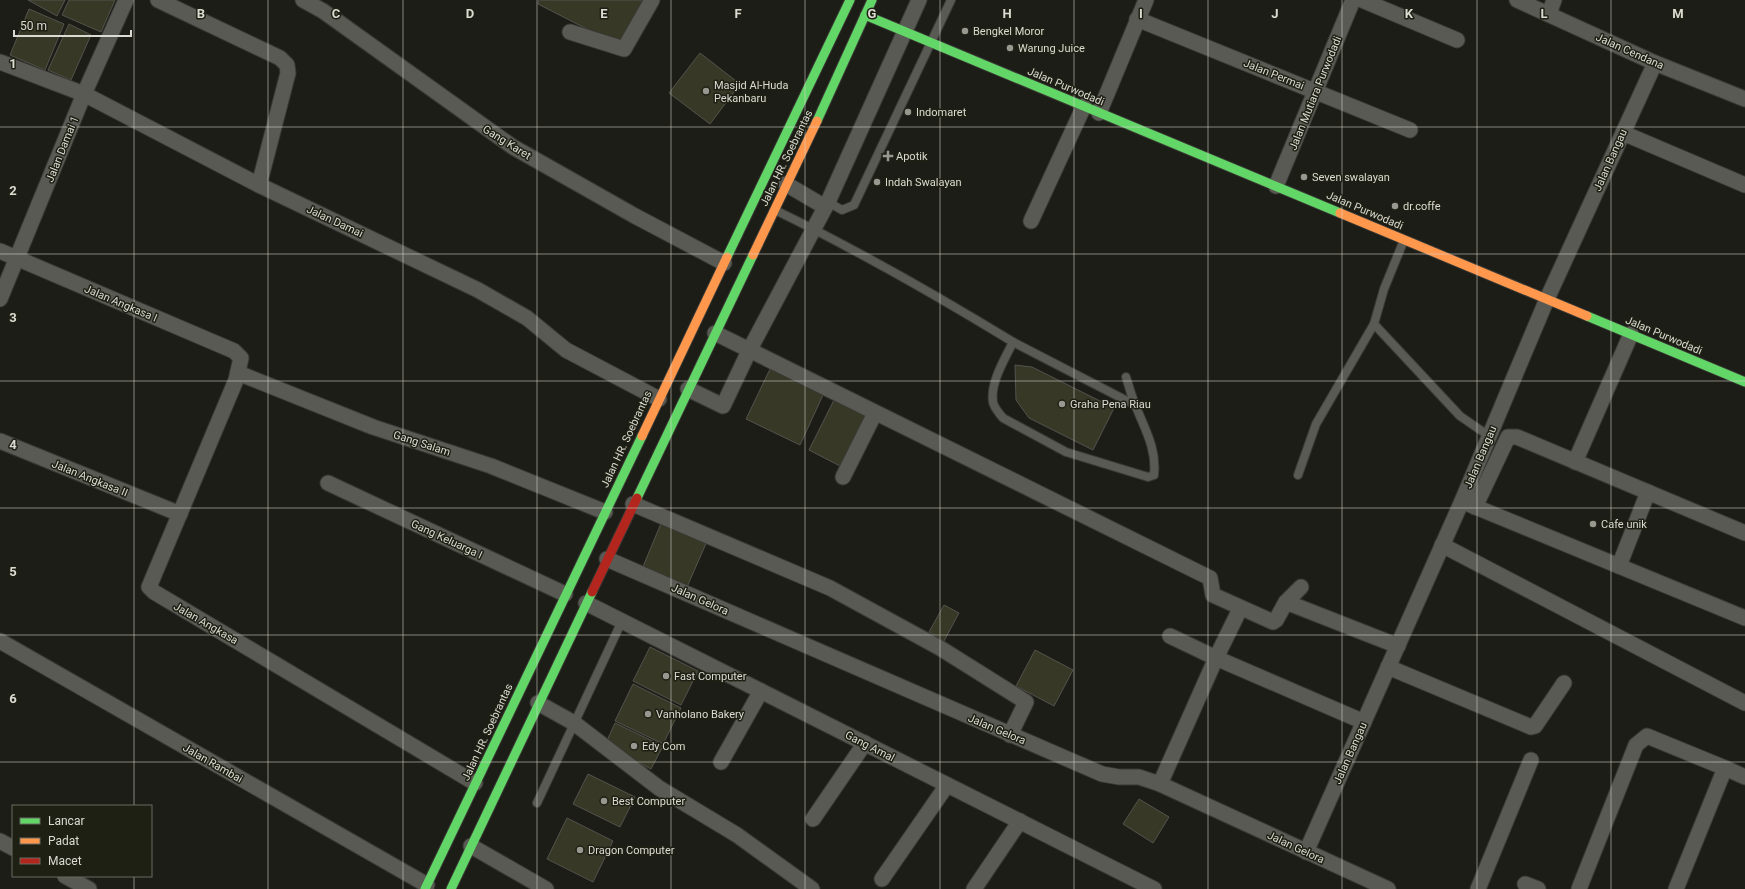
<svg xmlns="http://www.w3.org/2000/svg" width="1745" height="889" viewBox="0 0 1745 889" font-family="Roboto,sans-serif">
<style>
.building{fill:#383827;stroke:#53534d}
.lines{fill:none;stroke-linecap:round;stroke-linejoin:round}
.lane-casing{stroke:#393935;stroke-width:10}
.street-casing{stroke:#393935;stroke-width:17}
.fast-casing{stroke:#393935;stroke-width:11}
.slow-casing{stroke:#393935;stroke-width:11}
.jam-casing{stroke:#393935;stroke-width:11}
.lane{stroke:#5a5a55;stroke-width:8}
.street{stroke:#5a5a55;stroke-width:15}
.fast{stroke:#63d668;stroke-width:9}
.slow{stroke:#ff974d;stroke-width:9}
.jam{stroke:#b3261e;stroke-width:9}
.grid{fill:none;stroke:#dbdbd3;stroke-width:1;stroke-opacity:0.55}
.poi-dot{fill:#989891;stroke:#1f2014;stroke-width:1.5}
.labels{text-anchor:middle;stroke-width:3;stroke-linejoin:round;paint-order:stroke}
.poi-label{font-size:11px;fill:#dbdbd3;stroke:#1f2014;text-anchor:start}
.street-label{font-size:11px;fill:#dbdbd3;stroke:#1f2014}
.grid-label{font-size:13px;text-anchor:middle;font-weight:bold;fill:#dbdbd3;stroke:#1f2014;stroke-width:3;stroke-linejoin:round;paint-order:stroke}
</style>
<rect width="100%" height="100%" fill="#1d1d17"/>
<g class="building">
<polygon points="28,0 65,0 57,16"/>
<polygon points="69,0 115,0 101,32 62,15"/>
<polygon points="539,0 645,0 622,47 538,4"/>
<polygon points="29,9 64,24 45,70 10,55"/>
<polygon points="69,24 91,35 71,80 48,70"/>
<polygon points="700,53 740,84 710,124 669,93"/>
<polygon points="1015,365 1032,367 1114,408 1093,450 1029,418 1016,400"/>
<polygon points="771,367 823,395 800,445 746,419"/>
<polygon points="834,400 866,414 840,466 809,450"/>
<polygon points="662,521 708,539 687,587 642,569"/>
<polygon points="944,605 959,613 944,641 929,632"/>
<polygon points="650,647 698,671 681,705 633,681"/>
<polygon points="1035,650 1073,670 1054,706 1016,686"/>
<polygon points="633,684 681,708 663,744 615,721"/>
<polygon points="615,723 663,746 651,769 605,745"/>
<polygon points="588,774 635,797 620,827 573,804"/>
<polygon points="1139,799 1169,817 1153,843 1123,824"/>
<polygon points="567,818 613,841 593,882 547,859"/>
</g>
<g class="lines">
<g class="lane-casing">
<g id="lane">
<polyline points="828,202 842,210 854,205 951,0"/>
<path d="M775,210C857,250 936,295 1013,342C1005,359 990,382 993,402C994,408 999,413 1003,418L1066,452L1148,477L1154,475C1157,448 1144,428 1135,404C1131,395 1129,386 1126,377"/>
<polyline points="1404,240 1384,289 1374,324 1460,416 1489,436"/>
<polyline points="1013,342 1135,405"/>
<polyline points="1298,475 1316,424 1374,324"/>
<polyline points="537,803 622,621"/>
</g>
</g>
<g class="street-casing">
<g id="street">
<polyline points="158,0 280,58 287,65 288,73 259,185"/>
<polyline points="303,0 323,11 513,147 635,216 724,263"/>
<polyline points="1362,0 1457,40"/>
<polyline points="1517,0 1655,63 1745,99"/>
<polyline points="1549,14 1554,0"/>
<polyline points="1137,19 1410,130"/>
<polyline points="570,32 624,49 652,0"/>
<polyline points="0,62 84,94 259,185 478,290 527,318 566,350 659,399"/>
<polyline points="1099,113 1146,0"/>
<polyline points="1623,133 1745,185"/>
<polyline points="786,184 825,207"/>
<polyline points="1276,186 1353,0"/>
<polyline points="1031,221 1084,106"/>
<polyline points="0,251 234,351 241,358 236,380 149,587 154,592 475,783"/>
<polyline points="0,299 84,94 126,0"/>
<polyline points="715,333 1210,578 1213,595 1273,622 1276,620 1286,602 1301,587"/>
<polyline points="238,373 373,427 491,466 605,512"/>
<polyline points="688,389 723,406 750,349 828,202 919,0"/>
<polyline points="0,441 180,514"/>
<polyline points="1575,462 1631,334"/>
<polyline points="843,477 875,413"/>
<polyline points="328,483 565,594"/>
<polyline points="1466,503 1745,618"/>
<polyline points="633,504 830,588 940,648 1026,702 1010,735"/>
<polyline points="1475,507 1508,437 1517,437 1745,533"/>
<polyline points="1442,545 1745,703"/>
<polyline points="607,559 1102,774 1119,777 1139,777 1160,784 1388,889"/>
<polyline points="1619,566 1648,492"/>
<polyline points="1286,602 1398,646"/>
<polyline points="586,603 1154,889"/>
<polyline points="1170,636 1216,658 1364,722"/>
<polyline points="0,641 427,885"/>
<polyline points="1388,667 1531,727 1535,726 1564,683"/>
<polyline points="538,703 574,723 659,788 737,835 812,889"/>
<polyline points="721,762 761,691"/>
<polyline points="1160,784 1216,658 1240,609"/>
<polyline points="813,819 865,743"/>
<polyline points="0,841 13,848"/>
<polyline points="471,846 546,889"/>
<polyline points="1306,852 1462,501 1547,299 1655,63"/>
<polyline points="65,876 89,889"/>
<polyline points="882,879 947,785"/>
<polyline points="1525,884 1538,889"/>
<polyline points="974,889 1020,821"/>
<polyline points="1478,889 1531,760"/>
<polyline points="1579,889 1636,745 1647,736 1725,768"/>
<polyline points="1676,889 1725,768 1745,777"/>
</g>
</g>
<g class="fast-casing">
<g id="fast">
<polyline points="865,15 1340,213"/>
<polyline points="817,121 872,0"/>
<polyline points="727,257 850,0"/>
<polyline points="1587,316 1745,382"/>
<polyline points="637,498 753,255"/>
<polyline points="425,889 642,436"/>
<polyline points="451,889 592,592"/>
</g>
</g>
<g class="slow-casing">
<g id="slow">
<polyline points="1340,213 1587,316"/>
<polyline points="753,255 817,121"/>
<polyline points="642,436 727,257"/>
</g>
</g>
<g class="jam-casing">
<polyline id="jam" points="592,592 637,498"/>
</g>
<use href="#lane" class="lane"/>
<use href="#street" class="street"/>
<use href="#fast" class="fast"/>
<use href="#slow" class="slow"/>
<use href="#jam" class="jam"/>
</g>
<path class="grid" d="M134,0V806M268,0V889M403,0V889M537,0V889M671,0V889M805,0V889M940,0V889M1074,0V889M1208,0V889M1342,0V889M1477,0V889M1611,0V889M0,127H1745M0,254H1745M0,381H1745M0,508H1745M0,635H1745M0,762H1745M134,876V889"/>
<g class="poi-dot">
<circle cx="965" cy="31" r="4"/>
<circle cx="1010" cy="48" r="4"/>
<circle cx="706" cy="91" r="4"/>
<circle cx="908" cy="112" r="4"/>
<path d="M886 150h4v4h4v4h-4v4h-4v-4h-4v-4h4z"/>
<circle cx="1304" cy="177" r="4"/>
<circle cx="877" cy="182" r="4"/>
<circle cx="1395" cy="206" r="4"/>
<circle cx="1062" cy="404" r="4"/>
<circle cx="1593" cy="524" r="4"/>
<circle cx="666" cy="676" r="4"/>
<circle cx="648" cy="714" r="4"/>
<circle cx="634" cy="746" r="4"/>
<circle cx="604" cy="801" r="4"/>
<circle cx="580" cy="850" r="4"/>
</g>
<g class="labels">
<g class="poi-label">
<text x="973" y="35">Bengkel Moror</text>
<text x="1018" y="52">Warung Juice</text>
<text x="714" y="89">Masjid Al-Huda<tspan x="714" dy="13">Pekanbaru</tspan></text>
<text x="916" y="116">Indomaret</text>
<text x="896" y="160">Apotik</text>
<text x="1312" y="181">Seven swalayan</text>
<text x="885" y="186">Indah Swalayan</text>
<text x="1403" y="210">dr.coffe</text>
<text x="1070" y="408">Graha Pena Riau</text>
<text x="1601" y="528">Cafe unik</text>
<text x="674" y="680">Fast Computer</text>
<text x="656" y="718">Vanholano Bakery</text>
<text x="642" y="750">Edy Com</text>
<text x="612" y="805">Best Computer</text>
<text x="588" y="854">Dragon Computer</text>
</g>
<g class="street-label">
<text transform="translate(1630 51) rotate(24)" y="4">Jalan Cendana</text>
<text transform="translate(1274 74) rotate(22)" y="4">Jalan Permai</text>
<text transform="translate(1066 86) rotate(23)" y="4">Jalan Purwodadi</text>
<text transform="translate(1315 93) rotate(-68)" y="4">Jalan Mutiara Purwodadi</text>
<text transform="translate(507 142) rotate(32)" y="4">Gang Karet</text>
<text transform="translate(62 149) rotate(-68)" y="4">Jalan Damai 1</text>
<text transform="translate(786 158) rotate(-64)" y="4">Jalan HR. Soebrantas</text>
<text transform="translate(1610 160) rotate(-66)" y="4">Jalan Bangau</text>
<text transform="translate(1365 210) rotate(23)" y="4">Jalan Purwodadi</text>
<text transform="translate(335 221) rotate(25)" y="4">Jalan Damai</text>
<text transform="translate(121 303) rotate(23)" y="4">Jalan Angkasa I</text>
<text transform="translate(1664 335) rotate(23)" y="4">Jalan Purwodadi</text>
<text transform="translate(626 439) rotate(-65)" y="4">Jalan HR. Soebrantas</text>
<text transform="translate(422 443) rotate(18)" y="4">Gang Salam</text>
<text transform="translate(1480 457) rotate(-67)" y="4">Jalan Bangau</text>
<text transform="translate(90 478) rotate(22)" y="4">Jalan Angkasa II</text>
<text transform="translate(447 539) rotate(25)" y="4">Gang Keluarga I</text>
<text transform="translate(700 599) rotate(24)" y="4">Jalan Gelora</text>
<text transform="translate(206 623) rotate(30)" y="4">Jalan Angkasa</text>
<text transform="translate(997 729) rotate(23)" y="4">Jalan Gelora</text>
<text transform="translate(487 732) rotate(-65)" y="4">Jalan HR. Soebrantas</text>
<text transform="translate(870 746) rotate(27)" y="4">Gang Amal</text>
<text transform="translate(1350 753) rotate(-66)" y="4">Jalan Bangau</text>
<text transform="translate(213 763) rotate(30)" y="4">Jalan Rambai</text>
<text transform="translate(1296 847) rotate(25)" y="4">Jalan Gelora</text>
</g>
</g>
<g class="grid-label">
<text x="201" y="18">B</text>
<text x="336" y="18">C</text>
<text x="470" y="18">D</text>
<text x="604" y="18">E</text>
<text x="738" y="18">F</text>
<text x="872" y="18">G</text>
<text x="1007" y="18">H</text>
<text x="1141" y="18">I</text>
<text x="1275" y="18">J</text>
<text x="1409" y="18">K</text>
<text x="1544" y="18">L</text>
<text x="1678" y="18">M</text>
<text x="13" y="68">1</text>
<text x="13" y="195">2</text>
<text x="13" y="322">3</text>
<text x="13" y="449">4</text>
<text x="13" y="576">5</text>
<text x="13" y="703">6</text>
</g>
<rect x="12" y="805" width="140" height="72" fill="#1f2014" stroke="#6a6b60"/>
<rect x="20" y="818" width="20" height="6" fill="#63d668" stroke="#6a6b60"/>
<text x="48" y="825" font-size="12" fill="#dbdbd3">Lancar</text>
<rect x="20" y="838" width="20" height="6" fill="#ff974d" stroke="#6a6b60"/>
<text x="48" y="845" font-size="12" fill="#dbdbd3">Padat</text>
<rect x="20" y="858" width="20" height="6" fill="#b3261e" stroke="#6a6b60"/>
<text x="48" y="865" font-size="12" fill="#dbdbd3">Macet</text>
<path d="M14 30v6h117v-6" fill="none" stroke="#dbdbd3" stroke-width="2"/>
<text x="20" y="30" font-size="12" fill="#dbdbd3" stroke="#1f2014" stroke-width="3" paint-order="stroke">50 m</text>
</svg>
